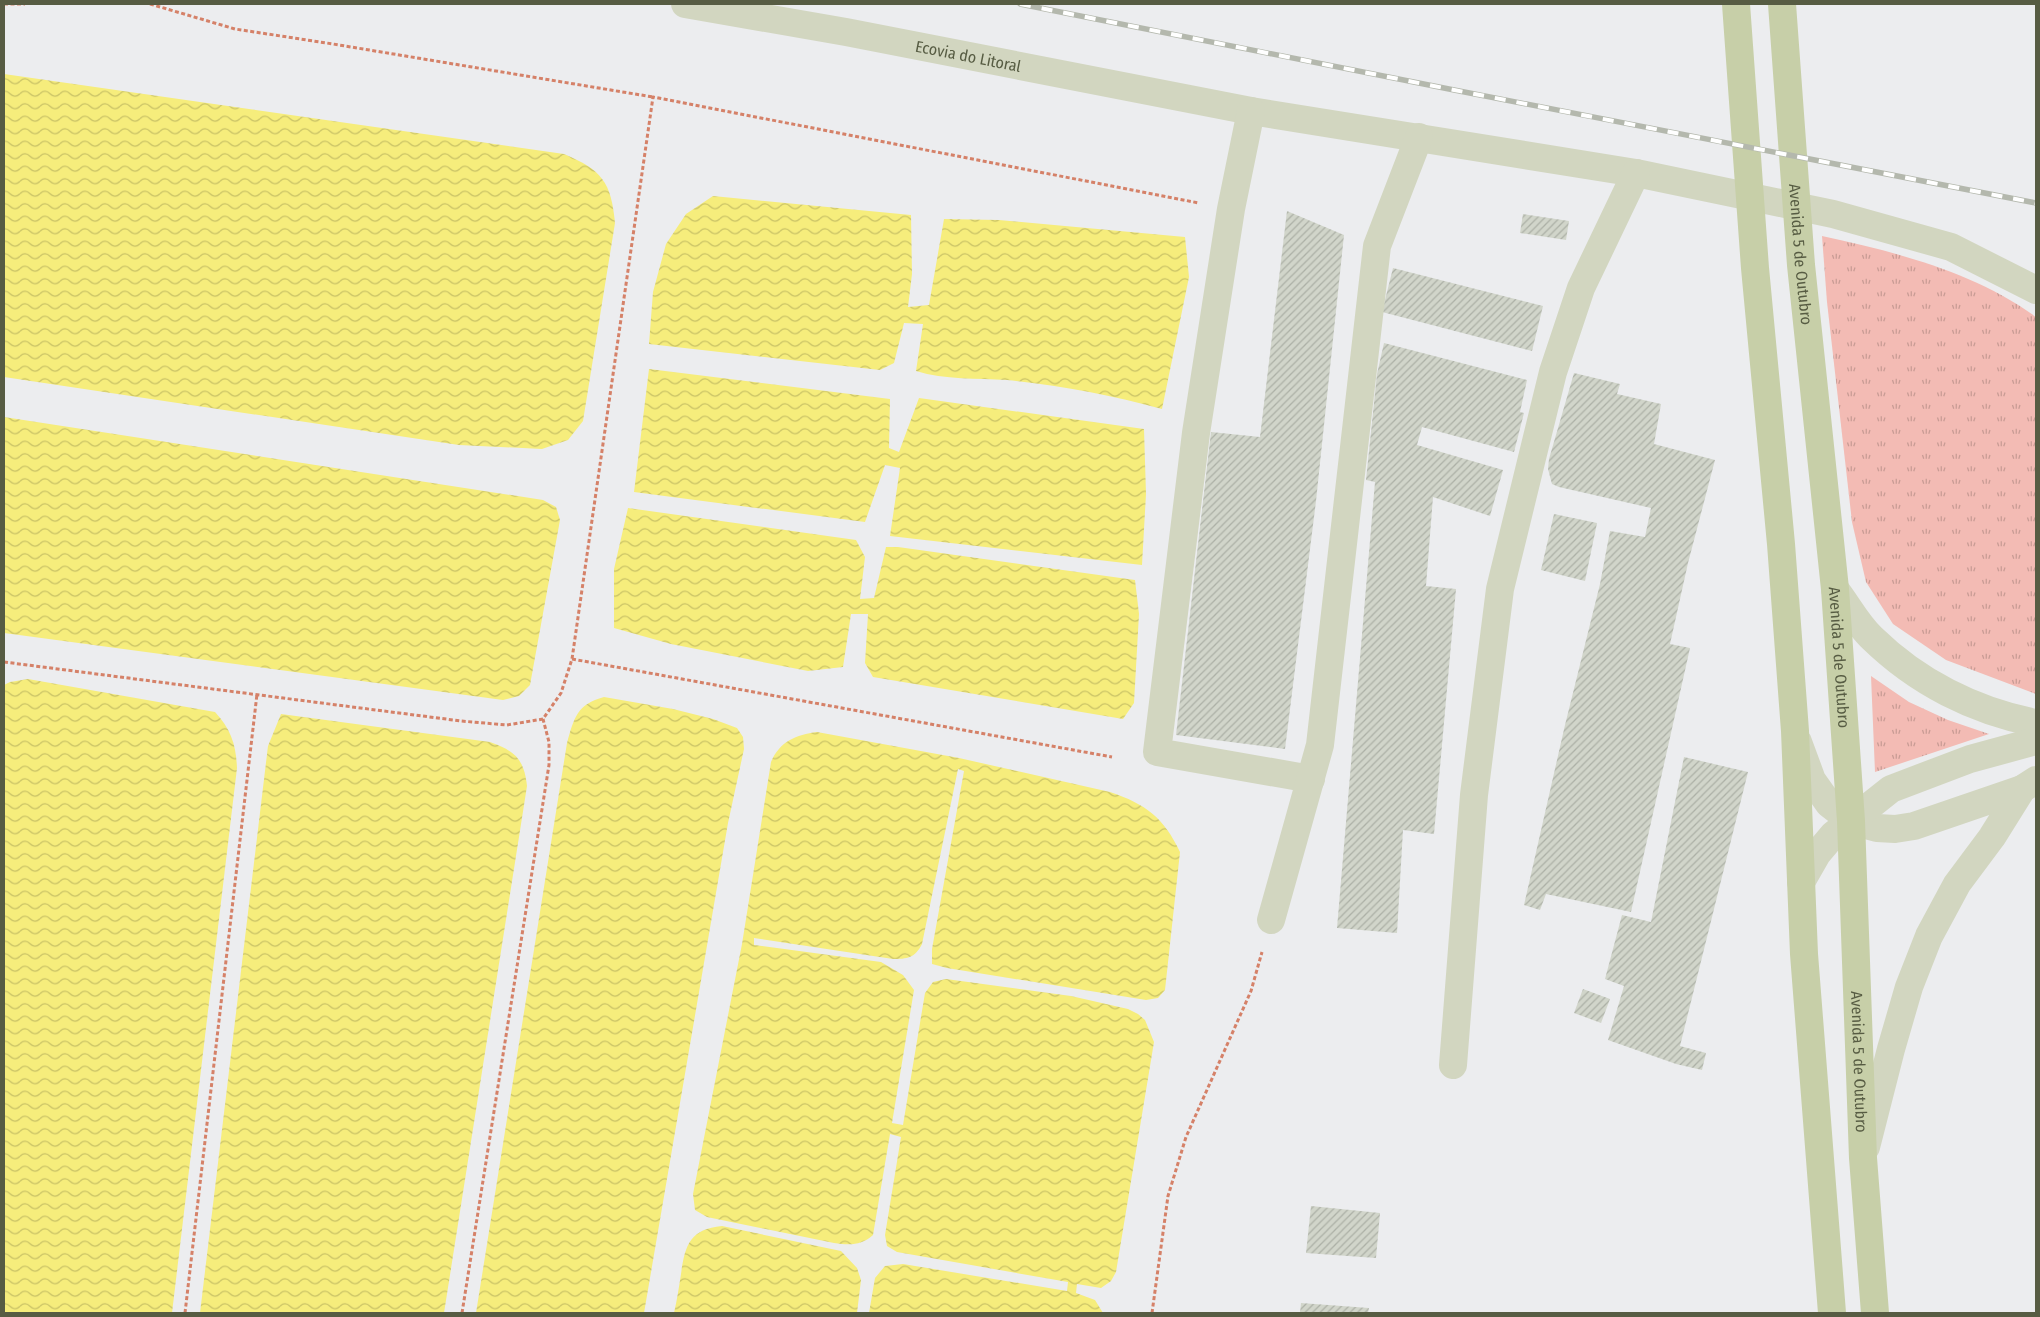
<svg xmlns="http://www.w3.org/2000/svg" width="2040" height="1317" viewBox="0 0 2040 1317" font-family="'Fira Sans Condensed',sans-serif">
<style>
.grass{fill:url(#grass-tufts)}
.water{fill:url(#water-waves)}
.building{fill:url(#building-hatch)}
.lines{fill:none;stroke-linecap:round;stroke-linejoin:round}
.path{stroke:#d58168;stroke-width:3;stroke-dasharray:4 2.5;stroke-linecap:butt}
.minor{stroke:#d2d6c0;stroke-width:28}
.major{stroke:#c7cfa8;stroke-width:28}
.rail-casing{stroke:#b4b8ad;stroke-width:5.5}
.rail{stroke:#fff;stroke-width:4;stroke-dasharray:11;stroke-linecap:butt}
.labels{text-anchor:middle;stroke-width:5;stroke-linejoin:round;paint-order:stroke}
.street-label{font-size:16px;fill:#575c43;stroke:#fff}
</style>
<defs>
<pattern id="grass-tufts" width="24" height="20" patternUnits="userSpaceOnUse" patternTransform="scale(1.25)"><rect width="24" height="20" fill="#f3bbb4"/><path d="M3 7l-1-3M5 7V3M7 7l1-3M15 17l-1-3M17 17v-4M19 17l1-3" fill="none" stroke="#c89b94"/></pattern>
<pattern id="water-waves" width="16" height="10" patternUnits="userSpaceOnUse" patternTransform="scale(1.25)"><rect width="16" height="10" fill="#f6ed7c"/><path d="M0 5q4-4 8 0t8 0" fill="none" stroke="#cac367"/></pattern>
<pattern id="building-hatch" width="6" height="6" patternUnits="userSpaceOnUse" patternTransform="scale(1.25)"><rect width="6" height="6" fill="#d1d5ca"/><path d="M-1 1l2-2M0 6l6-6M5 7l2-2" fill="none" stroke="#acb0a6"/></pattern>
</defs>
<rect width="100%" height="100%" fill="#ecedef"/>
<g class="grass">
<path d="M1822,236C1896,252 1974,272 2036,317V694L1946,660L1893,624L1866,582L1852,522L1827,302Z"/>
<polygon points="1871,676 1909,702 1948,720 1989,734 1875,772"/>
</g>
<g class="water">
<path d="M4,74L564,154C602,170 611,182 615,223L583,421L568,440L542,449L459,445L4,377Z"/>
<path d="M713,196L911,215L912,274L908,307L929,305L944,219L999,220L1185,237L1189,277L1162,409C1111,395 1059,385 1007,380C977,378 945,380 916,371L923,324L904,323L894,363L880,370L649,344L653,292L666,244L686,214Z"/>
<polygon points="649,369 890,399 889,448 899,452 919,398 1144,429 1146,494 1142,565 890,536 900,468 885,465 865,522 634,492"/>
<polygon points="4,417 543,500 556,507 560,520 530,685 519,696 503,700 4,633"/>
<polygon points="628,508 856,540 865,557 860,599 874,598 886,547 898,547 1135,580 1139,614 1134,703 1123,719 873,677 865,663 868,614 851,614 843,667 808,671 671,644 614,628 614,569"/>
<path d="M28,679L215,712C231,729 236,745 237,768L172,1313H4V685L10,682Z"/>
<path d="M604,697L673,709L713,719L737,728L743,737L744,749L728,823L644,1313H476L567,743C574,718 577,704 604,697Z"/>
<path d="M281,714L490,742C515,751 524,759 527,786L444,1313H200L268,746Z"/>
<path d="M817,732L959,758L1110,792C1146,804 1164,818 1180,852L1165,990L1158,998L1146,1000L947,968L932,964V949L964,771L958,769L922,944C915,958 907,959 893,959L754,938V945L881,962L903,975L914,990L892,1123L903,1125L925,993L933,982L946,979L1071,996L1128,1009L1138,1014L1145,1020L1154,1042L1116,1272L1111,1281L1101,1288L1077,1284L1076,1293L1095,1300L1103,1313H869L875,1278L885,1266L903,1264L1067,1291L1068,1282L897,1252L887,1246L885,1235L901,1137L890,1134L873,1235C861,1246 849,1245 834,1243L707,1217L695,1210L693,1194L742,944L771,762C780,741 796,735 817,732Z"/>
<path d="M722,1226L841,1251L857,1268L861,1280L857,1313H674C677,1300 679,1287 681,1274C685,1245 690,1229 722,1226Z"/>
</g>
<g class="building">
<polygon points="1287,211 1344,235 1316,501 1285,749 1176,735 1211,432 1260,437"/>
<polygon points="1523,214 1569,221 1566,240 1520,233"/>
<polygon points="1393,268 1543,306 1532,351 1382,312"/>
<polygon points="1384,343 1527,380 1520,412 1524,413 1514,452 1422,427 1417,445 1503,470 1490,516 1433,497 1426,586 1456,589 1434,834 1403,830 1397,933 1337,928 1375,482 1366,480 1377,374"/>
<polygon points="1574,373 1620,384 1617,394 1661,404 1654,444 1715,460 1688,563 1670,644 1690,648 1631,912 1546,894 1540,910 1524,905 1565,725 1600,584 1610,531 1645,537 1651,508 1559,487 1552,484 1548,469 1549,459"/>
<polygon points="1554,514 1597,523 1585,581 1541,570"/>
<polygon points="1684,757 1748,772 1680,1046 1706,1053 1702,1070 1676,1064 1608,1040 1624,986 1605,979 1622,915 1651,922"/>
<polygon points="1583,989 1610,999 1601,1023 1574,1013"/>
<polygon points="1311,1206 1380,1213 1376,1258 1306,1253"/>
<polygon points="1301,1303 1369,1308 1368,1313 1300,1313"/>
</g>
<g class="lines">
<g class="path">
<polyline points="4,4 25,4"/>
<polyline points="150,4 235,29 333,44 653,97"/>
<polyline points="572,659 1112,757"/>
<polyline points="4,662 461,721 507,725 543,719 561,693 572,659 653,97 1199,203"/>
<polyline points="185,1313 257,694"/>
<polyline points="462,1313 549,765 549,742 543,719"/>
<polyline points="1152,1313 1168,1196 1186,1137 1251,991 1262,952"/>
</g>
<g class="minor">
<path id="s1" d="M685,4L846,32L1251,111L1636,173L1833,214L1951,247L2036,290"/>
<polyline points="1251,111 1231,209 1196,433 1157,752 1311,779"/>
<path d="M1835,589C1847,604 1857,624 1872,638C1917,682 1974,711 2036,723"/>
<polyline points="1798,742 1812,780 1829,804 1851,821 1877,828 1895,829 1914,826 2022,789"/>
<polyline points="1801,882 1817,854 1833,835 1891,789 1970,759 2036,741"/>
<polyline points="1271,920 1320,745 1377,246 1419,137"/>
<polyline points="1453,1065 1474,795 1500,589 1553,372 1581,288 1636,173"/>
<polyline points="1866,1147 1891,1049 1909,987 1929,936 1957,884 1992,837 2022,789 2036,780"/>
</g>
<g class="major">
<polyline points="1736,4 1755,268 1781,544 1795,731 1804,954 1832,1313"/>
<path id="s2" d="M1782,4L1801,265L1835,589L1851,821L1863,1158L1875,1313"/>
</g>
<g class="rail-casing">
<polyline id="rail" points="1020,4 1449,89 2036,203"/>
</g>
<use href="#rail" class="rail"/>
</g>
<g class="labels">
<g class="street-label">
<text dy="6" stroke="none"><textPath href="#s1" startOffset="288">Ecovia do Litoral</textPath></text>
<text dy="6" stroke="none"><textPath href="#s2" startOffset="251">Avenida 5 de Outubro</textPath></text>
<text dy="6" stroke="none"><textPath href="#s2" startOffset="656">Avenida 5 de Outubro</textPath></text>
<text dy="6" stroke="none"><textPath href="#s2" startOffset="1061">Avenida 5 de Outubro</textPath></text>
</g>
</g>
<rect width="2040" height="1317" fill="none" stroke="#575c43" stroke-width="10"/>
</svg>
